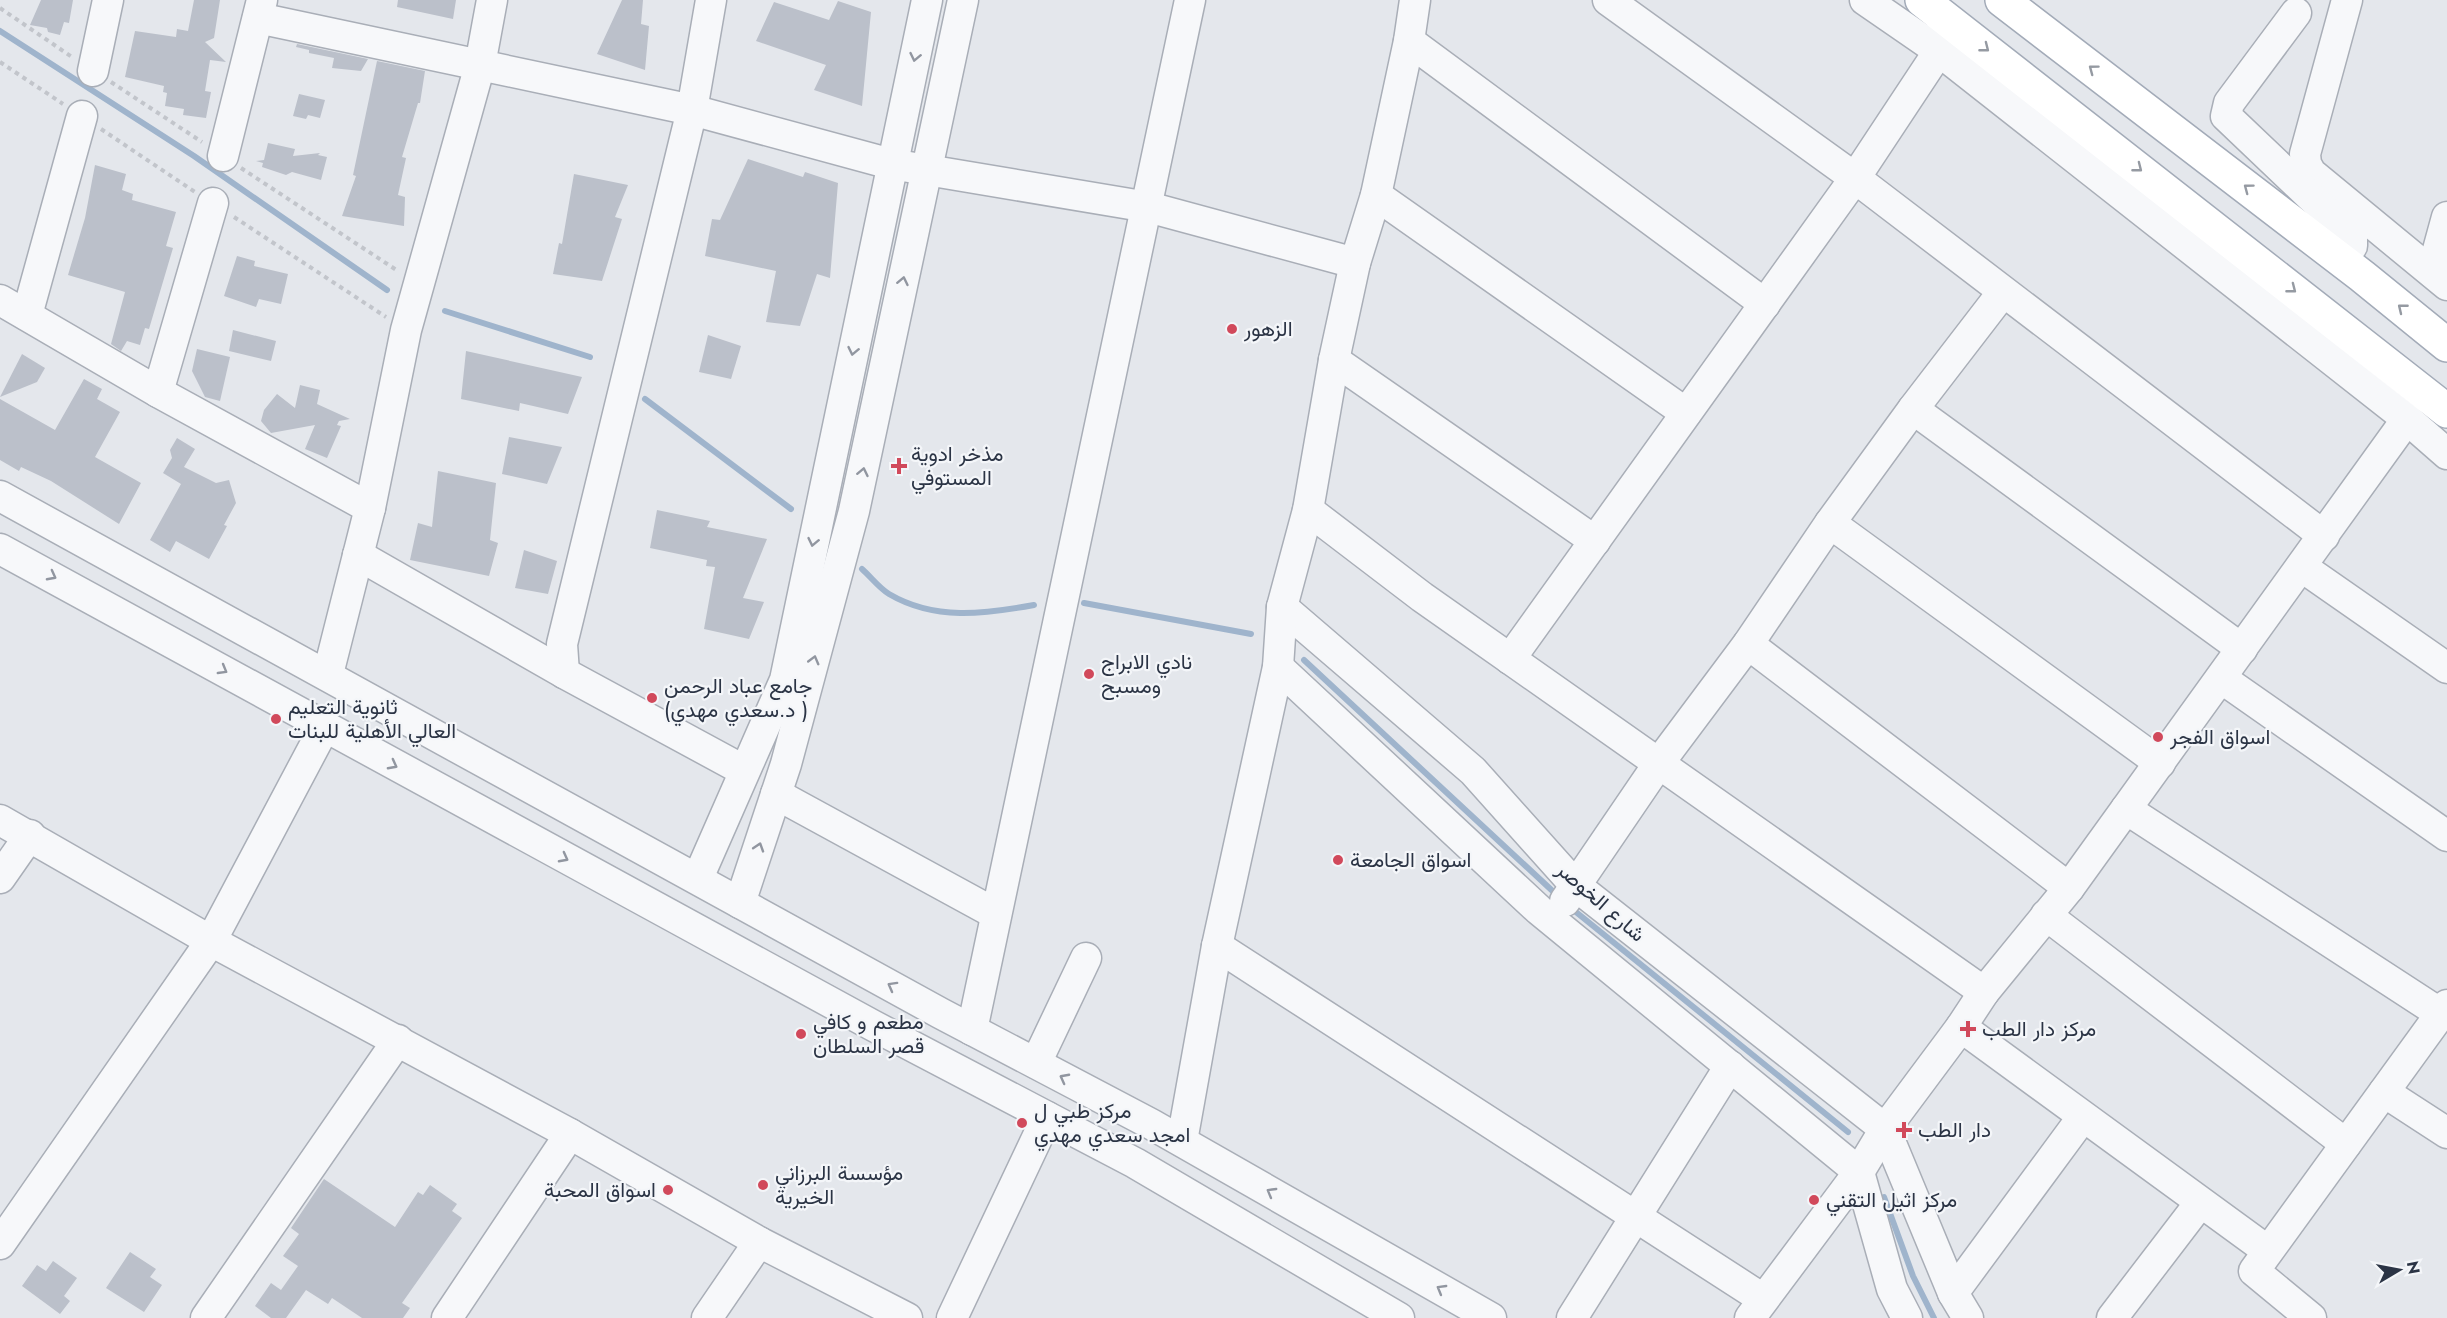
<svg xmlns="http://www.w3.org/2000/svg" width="2447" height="1318" viewBox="0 0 2447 1318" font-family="Jost,Vazirmatn,sans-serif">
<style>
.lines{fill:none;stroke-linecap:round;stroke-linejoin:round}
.stream{stroke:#9fb4cc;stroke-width:6}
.building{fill:#bbc0ca}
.minor-casing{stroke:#a9aeb7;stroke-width:33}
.major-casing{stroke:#a3abb8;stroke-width:36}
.path{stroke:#c2c5cb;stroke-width:4;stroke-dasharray:4.5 4.5;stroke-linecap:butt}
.minor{stroke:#f7f8fa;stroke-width:30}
.major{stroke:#fff;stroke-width:33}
.oneway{stroke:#959aa2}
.oneway2{stroke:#9196a0}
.poi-dot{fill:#d1495b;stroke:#f4f6f9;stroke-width:2}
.labels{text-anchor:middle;stroke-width:4.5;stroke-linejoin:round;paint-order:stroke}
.poi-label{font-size:21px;fill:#2b3445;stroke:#f4f6f9;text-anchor:start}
.street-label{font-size:21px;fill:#2b3445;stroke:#f4f6f9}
</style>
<rect width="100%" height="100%" fill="#e4e7ec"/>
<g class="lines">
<g class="stream">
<polyline points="0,31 194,156 387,290"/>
<polyline points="445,311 590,357"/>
<polyline points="645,399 791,509"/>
<path d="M862,569C871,577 879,588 889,594C935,621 984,614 1034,605"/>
<polyline points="1084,603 1251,634"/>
<polyline points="1304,660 1559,897"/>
<polyline points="1571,908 1848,1132"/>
<polyline points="1884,1197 1913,1276 1934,1318"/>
</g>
</g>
<g class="building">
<polygon points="41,0 73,0 69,23 64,22 60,35 48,32 47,28 30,25"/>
<polygon points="194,0 220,0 214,38 205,42 226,62 210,60 205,91 211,92 206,118 183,115 184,109 165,106 167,93 163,92 164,86 125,77 135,31 176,37 177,29 188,31"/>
<polygon points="398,0 456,0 453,19 397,7"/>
<polygon points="622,0 643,0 641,24 649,26 645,70 597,54"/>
<polygon points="838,1 871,12 862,106 814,90 826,65 756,41 774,2 829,20"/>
<polygon points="297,44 368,59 361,71 332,68 334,58 309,53 309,50 296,47"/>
<polygon points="377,61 425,71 420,103 418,103 402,157 406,158 398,195 405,197 404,226 342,216 356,176 353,175"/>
<polygon points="299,94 325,100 320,118 308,115 306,119 293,116"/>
<polygon points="268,143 295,149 293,156 320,153 318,155 327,157 321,180 292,172 286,175 262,167 263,163 256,161 264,160"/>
<polygon points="748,159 803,177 805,172 838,183 830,278 817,274 800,326 766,322 776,271 705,256 712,219 720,220"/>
<polygon points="95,165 126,174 122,190 133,194 132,200 176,212 166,246 173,248 149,329 145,328 140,345 127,341 121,351 111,344 125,292 68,275 85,218"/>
<polygon points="574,174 628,185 615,217 622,219 602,281 553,274 559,243 562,244"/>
<polygon points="237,256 255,261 254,266 288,274 281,304 259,299 256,307 224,296"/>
<polygon points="233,330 276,341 271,361 229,351"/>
<polygon points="708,335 741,346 731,379 699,372"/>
<polygon points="197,349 230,357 220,401 205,397 192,371"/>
<polygon points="466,351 582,377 568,414 520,403 519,411 461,399"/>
<polygon points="22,354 45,368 37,382 0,397"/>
<polygon points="84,379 102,389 97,399 120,412 95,457 141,483 119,524 51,481 21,467 19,471 0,460 0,399 55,430"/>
<polygon points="300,385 320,390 317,404 350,419 339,421 337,425 341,426 327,458 305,449 315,425 271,433 261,421 264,410 277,394 295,408"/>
<polygon points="509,437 562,447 547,484 502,474"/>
<polygon points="177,438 195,449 184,467 216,483 229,480 236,503 224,525 227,526 209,559 176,541 170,552 150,540 181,484 163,473 172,458 170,450"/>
<polygon points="438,471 496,483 490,540 498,543 489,576 410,560 418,523 432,527"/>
<polygon points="657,510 710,521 707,527 767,539 743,598 764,602 749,639 704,629 715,567 706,566 707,560 650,548"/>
<polygon points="524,550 557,561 548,594 515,588"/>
<polygon points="324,1179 395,1227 418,1192 423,1195 430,1185 457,1204 452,1211 462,1218 402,1303 410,1308 403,1318 362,1318 332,1298 328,1304 306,1290 286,1318 271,1318 255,1306 271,1283 281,1290 298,1266 283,1256 299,1234 291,1228"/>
<polygon points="130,1252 156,1269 150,1277 162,1285 144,1312 106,1288"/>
<polygon points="53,1261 77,1278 64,1296 70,1301 60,1314 22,1286 37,1265 46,1271"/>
</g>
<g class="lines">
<g class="minor-casing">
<g id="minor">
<polyline points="1608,0 1855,178 2324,536"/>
<polyline points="1865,0 1939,51 2407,419 2447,454"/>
<polyline points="2347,0 2305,154 2306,164 2311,173 2447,285"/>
<polyline points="2296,13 2229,103 2226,116 2352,236 2352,246 2342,260"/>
<polyline points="258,18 692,110 891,164 1148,207 1355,263"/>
<polyline points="1409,41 1765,304"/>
<polyline points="93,71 108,0"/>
<polyline points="223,156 262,0"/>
<polyline points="1376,195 1686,413"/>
<polyline points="2432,272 2447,217"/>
<polyline points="0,300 158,392 370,508"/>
<polyline points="27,315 82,116"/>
<polyline points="1334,360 1595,541"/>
<polyline points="158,392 213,203"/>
<polyline points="1913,409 2242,649"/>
<polyline points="0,496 940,1013 1151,1124 1491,1318"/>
<polyline points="1308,510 1422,597 1984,992"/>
<polyline points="1830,523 2160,763"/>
<polyline points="0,549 872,1025 1135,1163 1399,1318"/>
<polyline points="358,555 564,673 743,770"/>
<polyline points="2302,567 2447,668"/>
<polyline points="1282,607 1473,771 1576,886 1885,1129 1953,1293 1968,1318"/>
<polyline points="1748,644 2069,888"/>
<polyline points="1510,659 1855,178 1939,51 1944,16"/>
<polyline points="1278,667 1539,910 1859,1172 1892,1289 1907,1318"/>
<polyline points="564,673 562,644 692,110 711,0"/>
<polyline points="328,674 370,508 406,330 480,65 492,0"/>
<polyline points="2221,678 2447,836"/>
<polyline points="776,794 996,914"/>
<polyline points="2126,809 2441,1014"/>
<polyline points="0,820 211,941 570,1134 759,1242 907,1318"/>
<polyline points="0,878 30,835"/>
<polyline points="698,878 785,680 927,0"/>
<polyline points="1565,901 1659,763 1748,644 1830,523 1913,409 2003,292"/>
<polyline points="740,903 786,764 854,511 963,0"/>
<polyline points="2046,915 2346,1144"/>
<polyline points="1217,946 1763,1299"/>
<polyline points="1961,1027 2268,1251"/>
<polyline points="972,1030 1190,0"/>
<polyline points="1036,1063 1086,958"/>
<polyline points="2384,1092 2447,1133"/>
<polyline points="1182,1141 1217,946 1278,667 1282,607 1308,510 1334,360 1355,263 1376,195 1409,41 1415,0"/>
<polyline points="0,1244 211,941 324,728"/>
<polyline points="1953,1293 2082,1118"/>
<polyline points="206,1318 398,1040"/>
<polyline points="447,1318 570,1134"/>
<polyline points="707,1318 759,1242"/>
<polyline points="952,1318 1047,1117"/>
<polyline points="1572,1318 1730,1066"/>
<polyline points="1750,1318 1859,1172 1885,1129 1961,1027 1984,992 2069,888 2407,419"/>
<polyline points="2112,1318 2200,1203"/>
<polyline points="2311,1318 2254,1271 2447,1005"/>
</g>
</g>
<g class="major-casing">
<g id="major">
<polyline points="1922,0 2447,411"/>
<polyline points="2002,0 2362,276 2447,345"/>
</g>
</g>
<g class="path">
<polyline points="0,8 72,57"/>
<polyline points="0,62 63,104"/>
<polyline points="111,82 202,142"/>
<polyline points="101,129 195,192"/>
<polyline points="241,168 398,271"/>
<polyline points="234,217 386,317"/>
</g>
<use href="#minor" class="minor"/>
<use href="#major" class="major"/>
</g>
<defs><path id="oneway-chevron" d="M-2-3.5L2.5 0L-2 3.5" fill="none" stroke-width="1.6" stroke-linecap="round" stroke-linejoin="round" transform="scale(1.5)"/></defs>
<g class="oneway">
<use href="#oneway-chevron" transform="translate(1985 48) rotate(38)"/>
<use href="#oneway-chevron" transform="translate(2093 69) rotate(-143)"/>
<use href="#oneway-chevron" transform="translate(2138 168) rotate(38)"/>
<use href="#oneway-chevron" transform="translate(2248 188) rotate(-143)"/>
<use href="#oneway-chevron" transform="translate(2292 289) rotate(38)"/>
<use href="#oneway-chevron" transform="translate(2402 308) rotate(-141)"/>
</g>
<g class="oneway2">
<use href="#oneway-chevron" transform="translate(915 57) rotate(102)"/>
<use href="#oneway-chevron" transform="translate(903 281) rotate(-78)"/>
<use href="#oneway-chevron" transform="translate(853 351) rotate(102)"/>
<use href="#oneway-chevron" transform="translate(863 472) rotate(-78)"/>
<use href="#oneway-chevron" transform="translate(813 542) rotate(102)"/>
<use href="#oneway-chevron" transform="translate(52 576) rotate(28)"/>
<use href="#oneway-chevron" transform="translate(814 660) rotate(-75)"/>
<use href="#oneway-chevron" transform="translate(223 670) rotate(30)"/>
<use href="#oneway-chevron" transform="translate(393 765) rotate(28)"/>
<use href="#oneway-chevron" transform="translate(759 847) rotate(-72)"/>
<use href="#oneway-chevron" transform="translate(564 858) rotate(28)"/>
<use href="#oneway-chevron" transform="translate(892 986) rotate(-151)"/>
<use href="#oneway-chevron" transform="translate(1064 1078) rotate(-152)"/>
<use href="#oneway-chevron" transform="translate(1271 1192) rotate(-150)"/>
<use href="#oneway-chevron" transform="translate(1441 1289) rotate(-150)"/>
</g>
<g class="poi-dot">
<circle cx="1232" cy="329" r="6"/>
<path d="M896 457h6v6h6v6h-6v6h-6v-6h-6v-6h6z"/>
<circle cx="1089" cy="674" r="6"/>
<circle cx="652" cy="698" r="6"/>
<circle cx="276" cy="719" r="6"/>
<circle cx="2158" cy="737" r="6"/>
<circle cx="1338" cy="860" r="6"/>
<path d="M1965 1020h6v6h6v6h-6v6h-6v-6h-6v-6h6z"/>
<circle cx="801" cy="1034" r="6"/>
<circle cx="1022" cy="1123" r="6"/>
<path d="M1901 1121h6v6h6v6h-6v6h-6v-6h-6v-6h6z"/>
<circle cx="763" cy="1185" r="6"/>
<circle cx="668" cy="1190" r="6"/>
<circle cx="1814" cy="1200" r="6"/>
</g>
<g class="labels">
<g class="poi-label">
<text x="1244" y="336">الزهور</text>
<text x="911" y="461">مذخر ادویة<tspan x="911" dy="24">المستوفي</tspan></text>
<text x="1101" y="669">نادي الابراج<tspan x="1101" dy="24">ومسبح</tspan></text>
<text x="664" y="693">جامع عباد الرحمن<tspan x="664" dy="24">(د.سعدي مهدي )</tspan></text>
<text x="288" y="714">ثانوية التعليم<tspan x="288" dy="24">العالي الأهلية للبنات</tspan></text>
<text x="2170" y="744">اسواق الفجر</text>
<text x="1350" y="867">اسواق الجامعة</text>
<text x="813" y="1029">مطعم و كافي<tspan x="813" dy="24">قصر السلطان</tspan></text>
<text x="1982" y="1036">مركز دار الطب</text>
<text x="1034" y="1118">مركز طبي ل<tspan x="1034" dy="24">امجد سعدي مهدي</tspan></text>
<text x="1918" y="1137">دار الطب</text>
<text x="775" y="1180">مؤسسة البرزاني<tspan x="775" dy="24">الخيرية</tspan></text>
<text x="656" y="1197" text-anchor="end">اسواق المحبة</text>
<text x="1826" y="1207">مركز اثيل التقني</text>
</g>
<g class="street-label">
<text transform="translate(1601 902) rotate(41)" y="7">شارع الخوصر</text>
</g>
</g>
<g transform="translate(2399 1270) rotate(80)" stroke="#f4f6f9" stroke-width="4.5" paint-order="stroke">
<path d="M0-4.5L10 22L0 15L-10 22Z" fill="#2b3445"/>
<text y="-9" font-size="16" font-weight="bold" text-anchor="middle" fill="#2b3445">N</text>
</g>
</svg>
